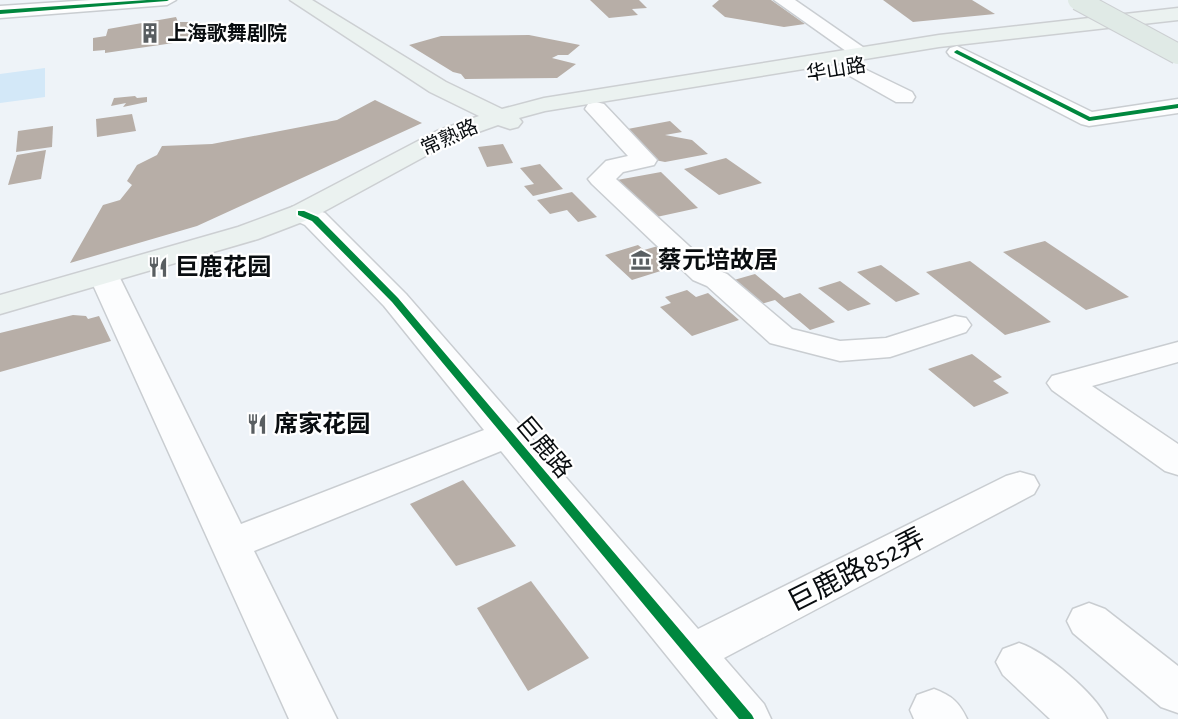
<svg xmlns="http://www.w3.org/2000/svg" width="1178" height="719" viewBox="0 0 1178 719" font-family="'Alegreya Sans','Noto Sans SC',sans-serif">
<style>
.green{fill:#d3e8f8}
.building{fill:#b7aea7}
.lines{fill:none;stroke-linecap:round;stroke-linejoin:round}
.minor-casing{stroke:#c9cdd1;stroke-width:3}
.major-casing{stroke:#cccfd2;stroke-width:3}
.minor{fill:#fcfdfe;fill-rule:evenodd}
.major{fill:#ebf2f0;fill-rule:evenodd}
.highway-bridge-casing{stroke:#cccfd2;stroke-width:22;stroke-linecap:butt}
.highway-bridge{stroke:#e0eae6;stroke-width:20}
.cycleway-casing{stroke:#fff;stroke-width:4}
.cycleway{fill:#00873e;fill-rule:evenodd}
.labels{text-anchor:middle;stroke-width:4.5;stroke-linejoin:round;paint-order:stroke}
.far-poi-label{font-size:20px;font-weight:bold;fill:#090d10;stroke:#fff;text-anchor:start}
.far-street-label{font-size:20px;fill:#090d10;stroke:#fff}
.poi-label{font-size:24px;font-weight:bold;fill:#090d10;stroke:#fff;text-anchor:start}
.street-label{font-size:24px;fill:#090d10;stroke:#fff}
.near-street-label{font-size:28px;fill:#090d10;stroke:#fff}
</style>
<rect width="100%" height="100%" fill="#eef3f8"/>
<polygon class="green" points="45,68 45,97 0,103 0,74"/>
<g class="building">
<polygon points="590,0 639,0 647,8 632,9 638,15 609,18"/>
<polygon points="719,0 771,0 805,24 784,27 725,17 712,6"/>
<polygon points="883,0 972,0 995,14 913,22"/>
<polygon points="176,17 178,22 200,22 202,28 192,29 194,40 105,53 105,50 93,51 93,38 106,36 108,29"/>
<polygon points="529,35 580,45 568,55 558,55 552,58 576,64 557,78 465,79 461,74 453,72 409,45 441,36"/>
<polygon points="135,96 137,98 147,97 147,102 123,107 126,103 111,106 114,98"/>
<polygon points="375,100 422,123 197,226 70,263 103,205 120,200 132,185 127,181 137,165 157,155 162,146 212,144 337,120"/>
<polygon points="132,114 136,131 97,137 96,119"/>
<polygon points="670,121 682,132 665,135 692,140 708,154 665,162 645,158 617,131"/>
<polygon points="53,126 52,147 16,152 18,131"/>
<polygon points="503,144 513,163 487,167 478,147"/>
<polygon points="46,150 41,179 8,185 17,155"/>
<polygon points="726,158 762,183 719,195 684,169"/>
<polygon points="540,164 563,189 533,196 524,186 534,184 520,168"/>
<polygon points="661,172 698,208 652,218 617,180"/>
<polygon points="572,192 597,217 578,222 567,210 550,214 537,200"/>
<polygon points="1045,241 1129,297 1086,310 1003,252"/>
<polygon points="638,245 644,250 658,246 675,260 660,264 667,269 632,280 605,255"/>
<polygon points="970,261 1051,322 1005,335 926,272"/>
<polygon points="881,265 920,294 896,302 857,272"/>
<polygon points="755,274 784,298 800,293 835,322 810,330 775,300 754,306 727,282"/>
<polygon points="840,281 871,304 848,311 818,288"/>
<polygon points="687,290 696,297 708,293 739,320 692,336 660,307 671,303 665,297"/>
<polygon points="73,315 86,316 88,319 99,316 111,341 0,372 0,333"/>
<polygon points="972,354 1002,377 993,381 1009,393 974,407 928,369"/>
<polygon points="463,480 516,546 456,566 410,504"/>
<polygon points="531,581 589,658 528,691 477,608"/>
</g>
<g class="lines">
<g class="minor-casing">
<g id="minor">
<polygon points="91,0 176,0 167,5 0,18 0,6"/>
<polygon points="774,0 795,0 870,52 867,56 853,56"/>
<polygon points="957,46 1092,112 1178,99 1178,113 1089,126 1081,124 950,56 947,52 950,48"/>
<polygon points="848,61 912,92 915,97 912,102 896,102 841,71 838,67 841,63"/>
<polygon points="596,102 604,104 657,160 654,165 623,172 616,179 713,268 727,274 792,329 840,341 886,338 955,316 966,318 971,325 966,332 890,357 840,361 770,343 707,286 693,280 592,184 588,179 606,161 628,156 585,109 588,104"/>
<polygon points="301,205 325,213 406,294 698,629 1006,476 1020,472 1034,476 1039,485 1034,494 724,658 764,704 771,719 718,719 501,451 254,551 337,719 289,719 89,276 94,270 104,267 114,270 119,276 241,524 484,430 384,306 305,225 292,219 288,213 292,207"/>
<polygon points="1178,342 1178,362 1092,386 1178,444 1178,475 1165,471 1052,390 1047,383 1052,376"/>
<polygon points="1089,603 1105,609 1178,666 1178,713 1161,707 1073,633 1067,621 1073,609"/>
<path d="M1019,643C1046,652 1095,693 1107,719H1050L1003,675L996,662L1003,649Z"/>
<path d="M934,689C952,696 959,702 967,719H914L910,710L917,695Z"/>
</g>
</g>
<g class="major-casing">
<polygon id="major" points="290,0 312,0 446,82 502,109 544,98 939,35 1178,8 1178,20 939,47 545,111 519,118 522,122 518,127 510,129 498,125 453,141 310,219 258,239 0,314 0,295 238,227 292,207 437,131 479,116 430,92"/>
</g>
<use href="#minor" class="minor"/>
<use href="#major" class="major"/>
<g class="highway-bridge-casing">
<polyline id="highway-bridge" points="1078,0 1178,54"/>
</g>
<use href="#highway-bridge" class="highway-bridge"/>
<g class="cycleway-casing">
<g id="cycleway">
<polygon points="147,0 169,0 167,1 0,14 0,10"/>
<polygon points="957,50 1090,117 1178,104 1178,108 1089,121 955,53 954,52"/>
<polygon points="298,211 304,211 318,217 398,298 752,715 754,719 739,719 392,302 312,221 298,215"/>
</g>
</g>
<use href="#cycleway" class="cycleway"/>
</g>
<defs>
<g id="building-bare" transform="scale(1.62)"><path d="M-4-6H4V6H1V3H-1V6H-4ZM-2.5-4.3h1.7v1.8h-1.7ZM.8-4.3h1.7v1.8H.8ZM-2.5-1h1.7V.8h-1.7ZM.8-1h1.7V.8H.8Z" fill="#595e61" stroke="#fff" stroke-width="2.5" paint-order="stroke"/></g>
<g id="museum-bare" transform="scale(1.62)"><path d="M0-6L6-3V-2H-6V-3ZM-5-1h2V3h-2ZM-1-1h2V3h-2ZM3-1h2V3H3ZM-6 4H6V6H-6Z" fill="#595e61" stroke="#fff" stroke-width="2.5" paint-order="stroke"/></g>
<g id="restaurant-bare" transform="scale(1.62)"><path d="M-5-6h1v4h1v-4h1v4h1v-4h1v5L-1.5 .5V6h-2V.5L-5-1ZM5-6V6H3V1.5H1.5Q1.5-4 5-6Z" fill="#595e61" stroke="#fff" stroke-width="2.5" paint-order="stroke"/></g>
</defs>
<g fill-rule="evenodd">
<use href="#building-bare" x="150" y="33"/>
<use href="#museum-bare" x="641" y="260"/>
<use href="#restaurant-bare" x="158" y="267"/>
<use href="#restaurant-bare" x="257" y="424"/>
</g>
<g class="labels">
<g class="far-poi-label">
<text x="167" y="40">上海歌舞剧院</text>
</g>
<g class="far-street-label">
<text transform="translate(836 69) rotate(-9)" y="7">华山路</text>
<text transform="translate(449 137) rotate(-24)" y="7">常熟路</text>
</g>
<g class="poi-label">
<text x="658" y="268">蔡元培故居</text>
<text x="175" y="275">巨鹿花园</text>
<text x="274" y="432">席家花园</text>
</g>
<g class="street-label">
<text transform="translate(544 447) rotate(50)" y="8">巨鹿路</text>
</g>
<g class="near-street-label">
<text transform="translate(856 569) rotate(-27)" y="10">巨鹿路852弄</text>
</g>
</g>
</svg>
